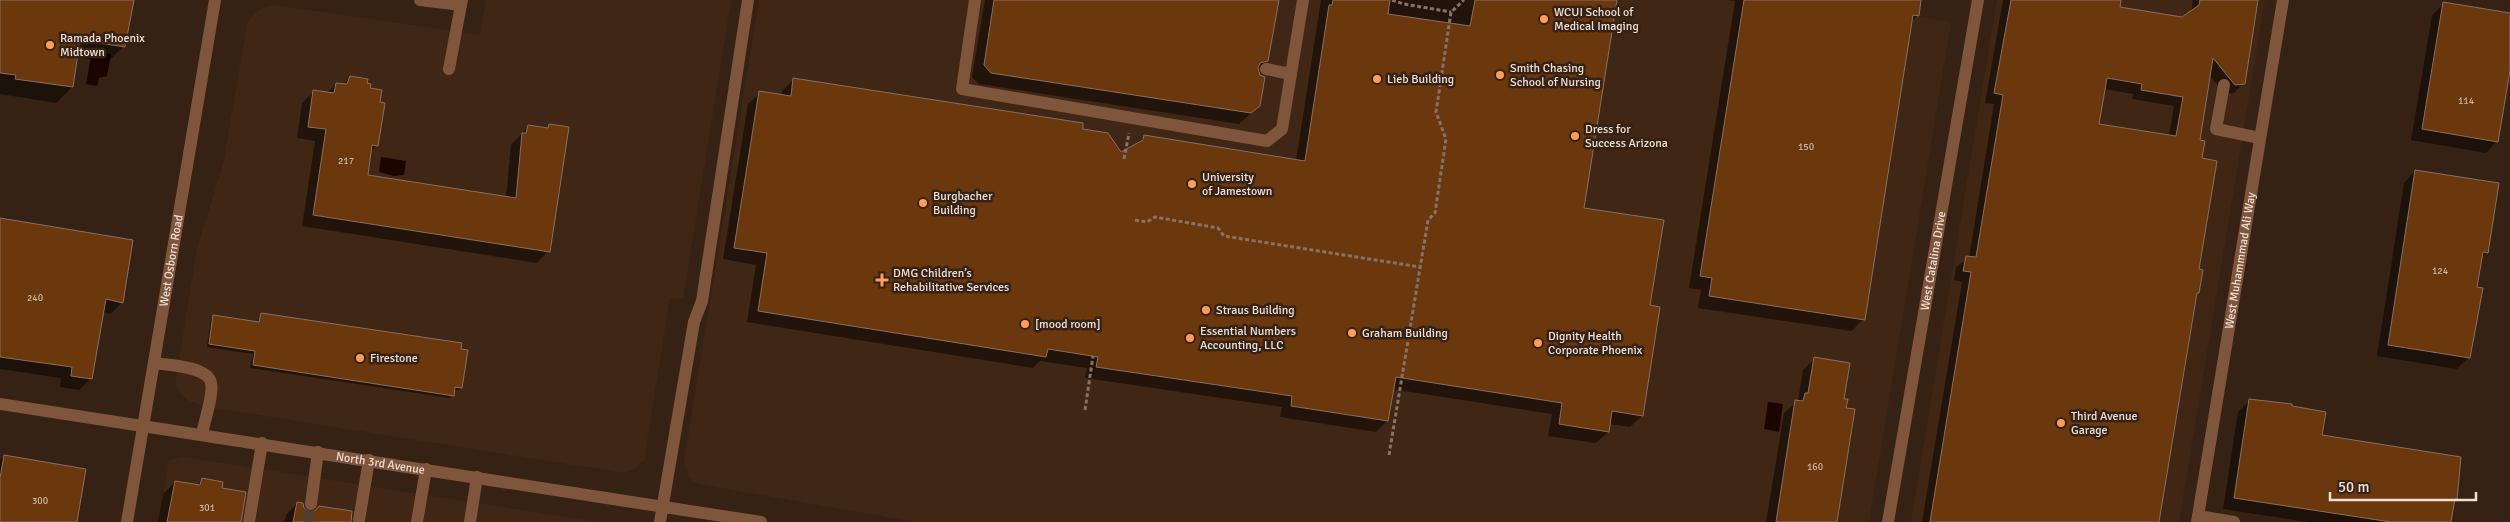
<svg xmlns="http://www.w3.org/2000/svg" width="2510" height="522" viewBox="0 0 2510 522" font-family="Signika,sans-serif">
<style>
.built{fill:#402614}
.water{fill:#1c0400}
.shadow{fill:#0007;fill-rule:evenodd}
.building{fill:#6b370d;stroke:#886f60;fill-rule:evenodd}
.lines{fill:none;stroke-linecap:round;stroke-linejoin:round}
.minor-tunnel{stroke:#513e31;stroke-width:12;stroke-dasharray:12 6;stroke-linecap:butt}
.path{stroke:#857367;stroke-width:3;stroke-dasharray:4 2.5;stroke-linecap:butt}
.minor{stroke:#7f553b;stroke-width:12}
.poi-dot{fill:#fe9c58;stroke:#362214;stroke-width:2}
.labels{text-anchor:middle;stroke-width:5;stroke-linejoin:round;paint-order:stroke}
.number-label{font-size:10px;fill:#ccb5a4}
.poi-label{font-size:12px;fill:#eddfd6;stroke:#362214;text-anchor:start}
.street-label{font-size:12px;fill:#eddfd6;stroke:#362214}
</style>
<rect width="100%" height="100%" fill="#362214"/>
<g class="built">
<polygon points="486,0 731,0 683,299 670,298 644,460 635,469 625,473 202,406 188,400 180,393 176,385 176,378 197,248 223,165 247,24 254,13 263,8 274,5 480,35"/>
<polygon points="759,0 1809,0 1951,22 1869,522 915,522 699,484 689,478 684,462"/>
<polygon points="1997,0 2265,0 2179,522 1911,522"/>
<polygon points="183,457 598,522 158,522 169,460"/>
</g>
<g class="water">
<polygon points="92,51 111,54 107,76 99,78 97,86 86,84"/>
<polygon points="381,157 406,161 404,175 394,176 379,172"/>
<polygon points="1768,402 1783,404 1779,432 1764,429"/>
</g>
<g class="shadow">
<polygon points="0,0 133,0 124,46 108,62 76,57 72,87 56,103 0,94"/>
<polygon points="985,0 1277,0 1267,60 1257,70 1259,106 1239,124 979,84 972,77"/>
<polygon points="1321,0 1616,0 1583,209 1649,306 1642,416 1630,427 1609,424 1608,432 1596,443 1548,436 1552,414 1392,389 1387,421 1376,432 1280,417 1282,407 1085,378 1087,368 1040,361 1033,368 747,322 756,265 723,259 748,104 760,93 781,96 782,91 794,79 1081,130 1121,153 1135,145 1144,137 1296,161"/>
<polygon points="1728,0 1920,0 1918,15 1910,23 1863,319 1852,331 1698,308 1701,290 1689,288 1735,1"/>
<path d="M2003,0H2120L2118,8L2182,19L2191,13L2193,0H2257L2243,83L2234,93L2225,94L2209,75L2198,141L2201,159L2198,270L2201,271L2158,522H1922L1962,282L1954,280L1956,267L1969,258L1994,104L1985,103ZM2104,89L2133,94L2132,99L2174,106L2169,136L2097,125Z"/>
<polygon points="2444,4 2510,14 2510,63 2497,141 2486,153 2411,140 2432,15"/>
<polygon points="351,77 377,145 370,152 366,176 506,198 511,145 528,127 545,129 549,125 548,251 537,263 302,226 315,141 297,138 302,103 314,91 327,93 336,84 343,85"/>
<polygon points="2415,171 2487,252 2480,259 2469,357 2457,369 2377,356 2404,183"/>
<polygon points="0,220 122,303 110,314 102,312 91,378 79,390 60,387 61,378 0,369"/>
<polygon points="261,314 461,388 458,390 453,390 450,398 250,368 253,354 207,347 211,319 214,316 257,323"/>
<polygon points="1815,358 1835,522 1766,522 1784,413 1798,401 1803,370"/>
<polygon points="2249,401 2291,407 2321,437 2456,499 2453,501 2450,522 2307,522 2223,509 2238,412"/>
<polygon points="4,456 76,522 0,522 0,460"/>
<polygon points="202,480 221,489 239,522 158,522 163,494 175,482 196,486"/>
<polygon points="297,503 309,513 351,522 284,522 286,515"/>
</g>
<g class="building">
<polygon points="0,0 134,0 125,47 80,40 73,87 15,79 16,75 0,73"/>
<polygon points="994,0 1279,0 1268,61 1260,63 1258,68 1260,75 1265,77 1260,106 1251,113 991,73 984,65"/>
<polygon points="1333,0 1390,0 1388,14 1470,26 1475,0 1617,0 1584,208 1664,220 1650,305 1660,307 1643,416 1612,411 1609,432 1559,424 1562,403 1396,377 1388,421 1291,406 1292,396 1096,367 1098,357 1048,349 1046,357 758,311 767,253 734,248 759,91 791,96 793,78 1083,123 1083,129 1108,133 1121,152 1143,140 1144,135 1305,161 1329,5 1332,5"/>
<polygon points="1744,0 1921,0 1919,16 1913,15 1865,320 1709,296 1712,278 1700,276"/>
<path d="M2011,0H2121L2120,7L2182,17L2199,5L2200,0H2258L2245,84L2235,85L2213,58L2200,140L2205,141L2202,158L2217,161L2199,269L2203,270L2199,293H2197L2159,522H1930L1971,272L1963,271L1966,256L1976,257L2003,95L1994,93ZM2107,78L2142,84L2141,90L2183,97L2176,136L2099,124Z"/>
<polygon points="2443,2 2510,13 2510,71 2498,142 2422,129"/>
<polygon points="350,76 368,79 367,83 371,84 370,88 382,90 380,102 385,103 378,146 372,145 368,175 516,198 522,133 526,133 528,125 548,128 549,124 569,127 550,252 313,215 326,129 308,127 313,90 334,93 336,83 347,84"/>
<polygon points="2415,170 2499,183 2488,253 2483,252 2477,287 2483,288 2470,358 2388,345"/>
<polygon points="0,218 133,240 123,303 106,299 92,379 71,376 72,367 0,357"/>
<polygon points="261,313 462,343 461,349 468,350 462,388 455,387 454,396 253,365 255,351 209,344 213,315 259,322"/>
<polygon points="1814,357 1850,363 1844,399 1848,399 1846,408 1855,409 1837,522 1776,522 1795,400 1803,401 1805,393 1808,393"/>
<polygon points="2249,399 2292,404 2292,406 2326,412 2322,435 2461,457 2457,499 2455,499 2451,522 2391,522 2234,498"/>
<polygon points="4,455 86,469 77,522 0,522 0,478"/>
<polygon points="202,478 223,482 222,488 246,492 241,522 167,522 175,481 200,485"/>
<polygon points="297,502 303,503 304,508 309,512 315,511 319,506 352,511 351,522 293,522"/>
</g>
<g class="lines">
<polyline class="minor-tunnel" points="307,522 311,504"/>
<g class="path">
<polyline points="1392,0 1404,4 1451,12"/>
<polyline points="1124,159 1129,133"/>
<polyline points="1135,220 1147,222 1155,217 1218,228 1224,236 1420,267"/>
<polyline points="1085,410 1093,356"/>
<polyline points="1389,455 1428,220 1435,213 1446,139 1436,112 1451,12 1464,0"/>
</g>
<g class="minor">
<polyline points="420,0 461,5 462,0"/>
<polyline points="975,0 962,89 1267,141 1282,129 1303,0"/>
<polyline points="449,69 461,5"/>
<polyline points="1266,69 1291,74"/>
<polyline points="2224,85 2216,129 2260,138"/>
<path d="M154,363C167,365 208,366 211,383C214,394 204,422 202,434"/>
<path id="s1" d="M0,404L761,522"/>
<polyline points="311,504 318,452"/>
<polyline points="2198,516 2234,522"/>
<polyline points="359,520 369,460"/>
<path id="s2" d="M127,522L215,0"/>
<polyline points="249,522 262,443"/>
<polyline points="417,522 426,469"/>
<polyline points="470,522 477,477"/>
<polyline points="660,522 694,322 702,301 748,0"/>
<path id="s3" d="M1888,522L1978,0"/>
<path id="s4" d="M2197,522L2283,0"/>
</g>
</g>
<g class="poi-dot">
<circle cx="1544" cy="19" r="5"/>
<circle cx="50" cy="45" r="5"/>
<circle cx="1500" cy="75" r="5"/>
<circle cx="1377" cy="79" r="5"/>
<circle cx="1575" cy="136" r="5"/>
<circle cx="1192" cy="184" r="5"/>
<circle cx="923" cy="203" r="5"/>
<path d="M879.5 272.5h5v5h5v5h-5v5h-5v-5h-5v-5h5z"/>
<circle cx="1206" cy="310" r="5"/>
<circle cx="1025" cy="324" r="5"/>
<circle cx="1352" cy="333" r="5"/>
<circle cx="1190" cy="338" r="5"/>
<circle cx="1538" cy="343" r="5"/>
<circle cx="360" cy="358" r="5"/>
<circle cx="2061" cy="423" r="5"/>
</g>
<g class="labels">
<g class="number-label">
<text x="2466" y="104">114</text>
<text x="1806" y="150">150</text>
<text x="346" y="164">217</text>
<text x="2440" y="274">124</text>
<text x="35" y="301">240</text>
<text x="1815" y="470">160</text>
<text x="40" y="504">300</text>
<text x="207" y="511">301</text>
</g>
<g class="poi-label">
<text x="1554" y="16">WCUI School of<tspan x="1554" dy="14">Medical Imaging</tspan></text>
<text x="60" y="42">Ramada Phoenix<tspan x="60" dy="14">Midtown</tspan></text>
<text x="1510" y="72">Smith Chasing<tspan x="1510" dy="14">School of Nursing</tspan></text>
<text x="1387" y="83">Lieb Building</text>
<text x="1585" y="133">Dress for<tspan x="1585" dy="14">Success Arizona</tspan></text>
<text x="1202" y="181">University<tspan x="1202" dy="14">of Jamestown</tspan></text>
<text x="933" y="200">Burgbacher<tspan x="933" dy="14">Building</tspan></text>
<text x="893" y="277">DMG Children’s<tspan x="893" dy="14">Rehabilitative Services</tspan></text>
<text x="1216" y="314">Straus Building</text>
<text x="1035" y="328">[mood room]</text>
<text x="1200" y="335">Essential Numbers<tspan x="1200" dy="14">Accounting, LLC</tspan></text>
<text x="1362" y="337">Graham Building</text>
<text x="1548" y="340">Dignity Health<tspan x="1548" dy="14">Corporate Phoenix</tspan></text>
<text x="370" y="362">Firestone</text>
<text x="2071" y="420">Third Avenue<tspan x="2071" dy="14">Garage</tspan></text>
</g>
<g class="street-label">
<text dy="4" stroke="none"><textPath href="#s2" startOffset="265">West Osborn Road</textPath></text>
<text dy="4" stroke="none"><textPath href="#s3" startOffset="265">West Catalina Drive</textPath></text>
<text dy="4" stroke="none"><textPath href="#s4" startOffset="265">West Muhammmad Ali Way</textPath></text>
<text dy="4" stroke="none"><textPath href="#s1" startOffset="385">North 3rd Avenue</textPath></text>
</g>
</g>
<path d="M2330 492v8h146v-8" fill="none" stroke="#eddfd6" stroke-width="2.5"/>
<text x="2338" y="492" font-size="15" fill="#eddfd6" stroke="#362214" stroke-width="4" paint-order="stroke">50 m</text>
</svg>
